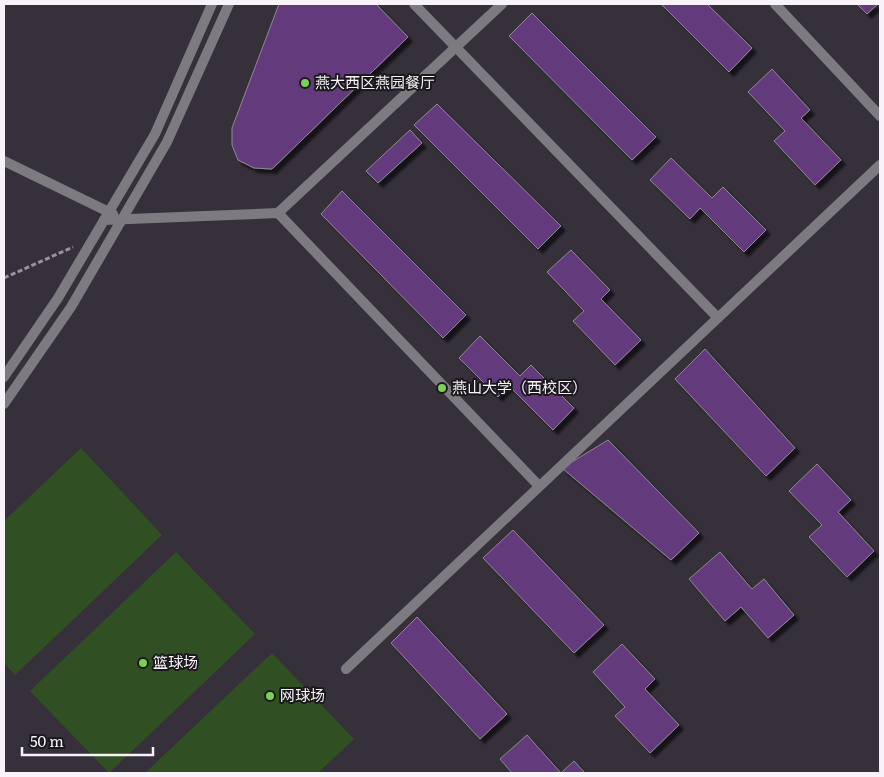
<svg xmlns="http://www.w3.org/2000/svg" width="884" height="777" viewBox="0 0 884 777" font-family="Literata,'Noto Sans SC',serif">
<style>
.pitch{fill:#304f23}
.building{fill:#633a7d;stroke:#8f8993;filter:url(#shadow)}
.lines{fill:none;stroke-linecap:round;stroke-linejoin:round}
.path{stroke:#98939b;stroke-width:3;stroke-dasharray:5 2.5;stroke-linecap:butt}
.street{stroke:#7e7b80;stroke-width:10}
.poi-dot{fill:#7bd156;stroke:#1c191d;stroke-width:2}
.labels{text-anchor:middle;stroke-width:4;stroke-linejoin:round;paint-order:stroke}
.poi-label{font-size:15px;fill:#f7f3f9;stroke:#1c191d;text-anchor:start}
</style>
<defs>
<filter id="shadow"><feDropShadow dx="4.5" dy="4.5" stdDeviation="1" flood-color="#0009"/></filter>
</defs>
<rect width="100%" height="100%" fill="#353039"/>
<g class="pitch">
<polygon points="81,448 162,535 15,675 4,663 4,521"/>
<polygon points="176,552 255,634 109,773 30,691"/>
<polygon points="272,653 354,739 318,773 145,773"/>
</g>
<g class="building">
<polygon points="279,4 376,4 408,37 272,169 254,168 238,160 232,145 232,128"/>
<polygon points="661,4 707,4 752,48 729,72"/>
<polygon points="857,4 878,4 867,14"/>
<polygon points="532,13 656,137 632,160 509,36"/>
<polygon points="772,69 810,110 801,118 841,160 815,185 774,141 785,131 748,92"/>
<polygon points="437,104 561,226 538,249 414,125"/>
<polygon points="410,130 422,143 378,183 366,171"/>
<polygon points="671,158 712,198 723,187 766,230 744,252 700,208 690,219 650,180"/>
<polygon points="342,191 466,315 443,338 321,214"/>
<polygon points="571,250 610,290 601,299 641,340 615,365 573,321 584,311 547,272"/>
<polygon points="480,336 520,376 531,365 574,408 553,430 509,386 498,397 459,358"/>
<polygon points="705,349 795,448 766,476 675,379"/>
<polygon points="608,440 699,533 671,560 562,468"/>
<polygon points="817,464 851,500 838,512 874,551 847,577 809,537 822,525 789,491"/>
<polygon points="513,530 604,625 574,653 483,558"/>
<polygon points="720,552 752,589 764,579 794,615 768,638 741,607 725,621 689,579"/>
<polygon points="417,617 507,714 480,739 391,643"/>
<polygon points="622,644 655,679 645,689 679,725 650,753 615,716 625,707 593,672"/>
<polygon points="527,735 561,773 574,761 585,773 512,773 500,759"/>
</g>
<g class="lines">
<polyline class="path" points="4,278 73,247"/>
<g class="street">
<polyline points="414,4 718,318"/>
<polyline points="775,4 880,116"/>
<polyline points="4,161 113,214"/>
<polyline points="278,213 502,4"/>
<polyline points="104,220 278,213 539,486"/>
<polyline points="4,377 58,298 155,134 212,4"/>
<polyline points="4,404 71,307 167,142 229,4"/>
<polyline points="346,669 880,165"/>
</g>
</g>
<g class="poi-dot">
<circle cx="305" cy="83" r="5"/>
<circle cx="442" cy="388" r="5"/>
<circle cx="143" cy="663" r="5"/>
<circle cx="270" cy="696" r="5"/>
</g>
<g class="labels">
<g class="poi-label">
<text x="315" y="88">燕大西区燕园餐厅</text>
<text x="452" y="393">燕山大学（西校区）</text>
<text x="153" y="668">篮球场</text>
<text x="280" y="701">网球场</text>
</g>
</g>
<rect width="884" height="777" fill="none" stroke="#f7f3f9" stroke-width="10"/>
<path d="M22 747v8h131v-8" fill="none" stroke="#f7f3f9" stroke-width="2.5"/>
<text x="30" y="747" font-size="15" fill="#f7f3f9" stroke="#1c191d" stroke-width="4" paint-order="stroke">50 m</text>
</svg>
